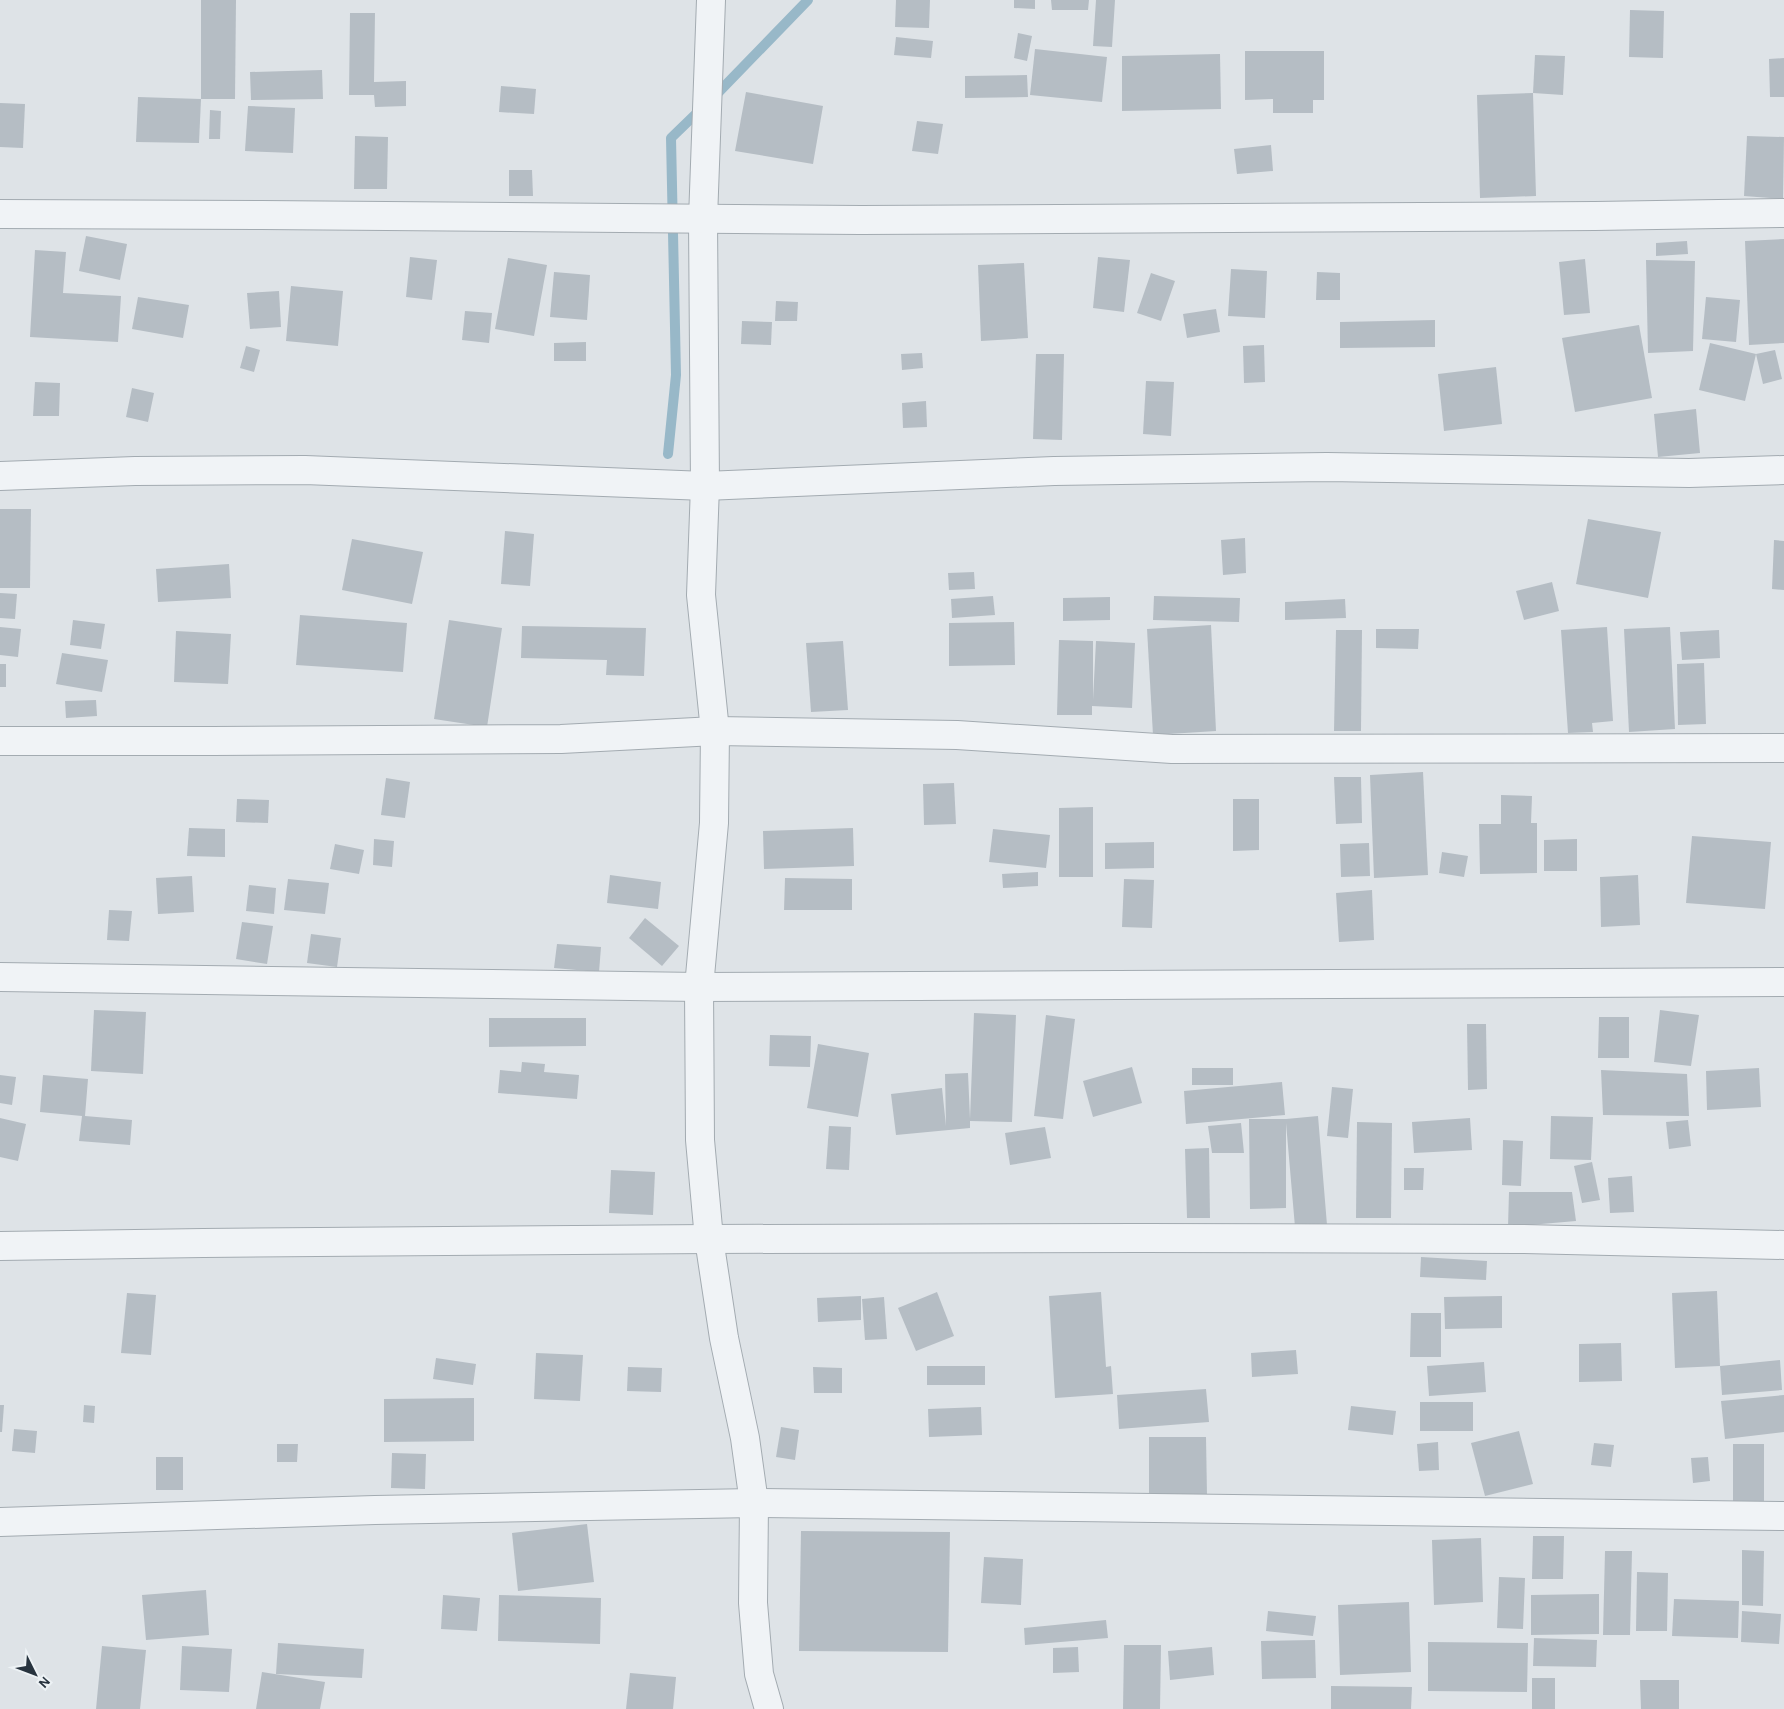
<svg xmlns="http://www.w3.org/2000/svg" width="1784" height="1709" viewBox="0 0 1784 1709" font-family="'Alegreya Sans',sans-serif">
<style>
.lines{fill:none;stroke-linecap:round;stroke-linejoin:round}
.stream{stroke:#98b8c8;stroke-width:10}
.building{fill:#b5bdc4}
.minor-casing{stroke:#a3abb1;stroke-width:30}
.minor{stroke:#f0f3f6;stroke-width:28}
</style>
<rect width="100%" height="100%" fill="#dee3e7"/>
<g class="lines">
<g class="stream">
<polyline points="713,98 808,0"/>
<polyline points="668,454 676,375 671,138 702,108"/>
</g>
</g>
<g class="building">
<polygon points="201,0 236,0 235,99 201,99"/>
<polygon points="896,0 930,0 929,28 895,27"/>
<polygon points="1014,0 1035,0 1035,9 1014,8"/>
<polygon points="1051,0 1089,0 1088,10 1052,10"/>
<polygon points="1096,0 1115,0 1112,47 1093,46"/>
<polygon points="1630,10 1664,11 1663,58 1629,57"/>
<polygon points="350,13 375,13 374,82 406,81 406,106 375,107 374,95 349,95"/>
<polygon points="1018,33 1032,36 1027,61 1014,58"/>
<polygon points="896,37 933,41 931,58 894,55"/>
<polygon points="1035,49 1107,57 1102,102 1030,95"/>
<polygon points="1245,51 1324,51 1324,100 1313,100 1313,113 1273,113 1273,99 1245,100"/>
<polygon points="1220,54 1221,109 1122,111 1122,56"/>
<polygon points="1535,55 1565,56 1563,95 1533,93"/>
<polygon points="1784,58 1784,97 1770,97 1769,59"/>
<polygon points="322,70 323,99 251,100 250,72"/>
<polygon points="1027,75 1028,97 965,98 965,76"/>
<polygon points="501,86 536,89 534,114 499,112"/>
<polygon points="746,92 823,106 813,164 735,151"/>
<polygon points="1533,93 1536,196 1480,198 1477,95"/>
<polygon points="138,97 201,99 199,143 136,142"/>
<polygon points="0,103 25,104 23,148 0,147"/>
<polygon points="248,106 295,108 293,153 245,151"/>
<polygon points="210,110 221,111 220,139 209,139"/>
<polygon points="917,121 943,124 938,154 912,151"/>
<polygon points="355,136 388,137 387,189 354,189"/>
<polygon points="1747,136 1784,137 1783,199 1744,196"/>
<polygon points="1271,145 1273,171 1237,174 1234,149"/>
<polygon points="509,170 532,170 533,196 509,196"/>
<polygon points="86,236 127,244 120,280 79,271"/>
<polygon points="1784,239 1784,343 1749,345 1745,241"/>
<polygon points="1687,241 1688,254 1656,256 1656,243"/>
<polygon points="35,250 66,252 63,293 121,296 118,342 30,337"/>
<polygon points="410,257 437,260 432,300 406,297"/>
<polygon points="1098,257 1130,260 1124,312 1093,308"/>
<polygon points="508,258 547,265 534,336 495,329"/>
<polygon points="1585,259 1590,313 1564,315 1559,262"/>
<polygon points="1646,260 1695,261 1693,351 1648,353"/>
<polygon points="1024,263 1028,338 981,341 978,265"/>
<polygon points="1231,269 1267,271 1265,318 1228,316"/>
<polygon points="554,272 590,275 587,320 550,317"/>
<polygon points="1317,272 1340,273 1340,300 1316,300"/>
<polygon points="1151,273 1175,281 1161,321 1137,313"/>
<polygon points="291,286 343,291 338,346 286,341"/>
<polygon points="279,291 281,327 250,329 247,293"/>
<polygon points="138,297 189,305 183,338 132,329"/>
<polygon points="1706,297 1740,300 1736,342 1702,339"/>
<polygon points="776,301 798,302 797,321 775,321"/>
<polygon points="1216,309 1220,332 1187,338 1183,314"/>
<polygon points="465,311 492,313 489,343 462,340"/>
<polygon points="1435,320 1435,347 1340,348 1340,322"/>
<polygon points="742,321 772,322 771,345 741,344"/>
<polygon points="1639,325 1652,398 1575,412 1562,338"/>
<polygon points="586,342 586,361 554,361 554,343"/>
<polygon points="1710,343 1756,354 1745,401 1699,390"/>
<polygon points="1264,345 1265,382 1244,383 1243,346"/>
<polygon points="246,346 260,350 254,372 240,368"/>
<polygon points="1775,350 1782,379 1763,384 1756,354"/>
<polygon points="922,353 923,368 902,370 901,354"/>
<polygon points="1036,354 1064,354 1062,440 1033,439"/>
<polygon points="1496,367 1502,424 1444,431 1438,374"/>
<polygon points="1146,381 1174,382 1171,436 1143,434"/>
<polygon points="35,382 60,383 59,416 33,416"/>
<polygon points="132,388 154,393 148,422 126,417"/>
<polygon points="926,401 927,427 903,428 902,403"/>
<polygon points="1696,409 1700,453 1658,457 1654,414"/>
<polygon points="0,509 31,509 30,588 0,588"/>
<polygon points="1588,519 1661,532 1648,598 1576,584"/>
<polygon points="505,531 534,534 530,586 501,584"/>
<polygon points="1245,538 1246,573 1223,575 1221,540"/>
<polygon points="352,539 423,552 412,604 342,590"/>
<polygon points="1774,540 1784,541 1784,590 1772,589"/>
<polygon points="229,564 231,598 158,602 156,569"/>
<polygon points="974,572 975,589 949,590 948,573"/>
<polygon points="1552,582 1559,611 1524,620 1516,591"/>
<polygon points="0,593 17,594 15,619 0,618"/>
<polygon points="993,596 995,615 952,618 951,599"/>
<polygon points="1154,596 1240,598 1239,622 1153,620"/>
<polygon points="1110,597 1110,620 1063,621 1063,598"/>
<polygon points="1345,599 1346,618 1285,620 1285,602"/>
<polygon points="300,615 407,623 403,672 296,665"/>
<polygon points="73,620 105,624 101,649 70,645"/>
<polygon points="449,620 502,628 487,727 434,719"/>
<polygon points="1014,622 1015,665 949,666 949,623"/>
<polygon points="1211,625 1216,731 1153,735 1147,629"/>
<polygon points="522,626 646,628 644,676 606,675 607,660 521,658"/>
<polygon points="0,627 21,629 18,657 0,655"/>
<polygon points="1607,627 1613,721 1592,723 1593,732 1568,733 1561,630"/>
<polygon points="1670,627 1675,729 1629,732 1624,629"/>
<polygon points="1376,629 1419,629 1418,649 1376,648"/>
<polygon points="1336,630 1362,630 1361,731 1334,731"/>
<polygon points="1719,630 1720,658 1682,660 1680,632"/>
<polygon points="176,631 231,634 228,684 174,682"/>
<polygon points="1059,640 1093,641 1093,700 1096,641 1135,643 1132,708 1092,706 1092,715 1057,715"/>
<polygon points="843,641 848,710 811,712 806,643"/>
<polygon points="62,653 108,660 102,692 56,684"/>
<polygon points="1704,663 1706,724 1678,725 1677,664"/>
<rect x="0" y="664" width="6" height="23"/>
<polygon points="96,700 97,716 66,718 65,701"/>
<polygon points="1423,772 1428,875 1374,878 1370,775"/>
<polygon points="1334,777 1361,777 1362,823 1336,824"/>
<polygon points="386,778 410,782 405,818 381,815"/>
<polygon points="954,783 956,824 924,825 923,784"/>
<polygon points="1501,795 1532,796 1531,823 1537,823 1537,873 1480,874 1479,824 1501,824"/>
<polygon points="237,799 269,800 268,823 236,822"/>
<polygon points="1233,799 1259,799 1259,850 1233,851"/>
<polygon points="1093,807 1093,877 1059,877 1059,808"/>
<polygon points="189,828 225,829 225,857 187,856"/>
<polygon points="853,828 854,866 764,869 763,831"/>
<polygon points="993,829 1050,835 1046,868 989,862"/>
<polygon points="1692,836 1771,842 1765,909 1686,903"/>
<polygon points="374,839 394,841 392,867 373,865"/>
<polygon points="1577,839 1577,871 1544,871 1544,840"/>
<polygon points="1154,842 1154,868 1105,869 1105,843"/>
<polygon points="1369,843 1370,876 1341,877 1340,844"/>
<polygon points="335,844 364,850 359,874 330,869"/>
<polygon points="1442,852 1468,856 1464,877 1439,873"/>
<polygon points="1038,872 1038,886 1003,888 1002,874"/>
<polygon points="610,875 661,882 658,909 607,903"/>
<polygon points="1638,875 1640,925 1601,927 1600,877"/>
<polygon points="192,876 194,912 158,914 156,878"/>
<polygon points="785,878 852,879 852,910 784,910"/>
<polygon points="288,879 329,883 325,914 284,910"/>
<polygon points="1124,879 1154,880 1152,928 1122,927"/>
<polygon points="249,885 276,888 274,914 246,911"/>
<polygon points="1372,890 1374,940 1339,942 1336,893"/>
<polygon points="109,910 132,911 129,941 107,940"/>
<polygon points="645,918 679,946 662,966 629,938"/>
<polygon points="242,922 273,926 267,964 236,959"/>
<polygon points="311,934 341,938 337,967 307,963"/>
<polygon points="557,944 601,947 599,972 554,968"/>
<polygon points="94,1010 146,1012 143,1074 91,1071"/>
<polygon points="1660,1010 1699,1015 1691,1066 1654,1062"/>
<polygon points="974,1013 1016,1015 1012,1122 970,1121 970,1128 896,1135 891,1094 942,1088 946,1126 945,1074 968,1073 970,1119"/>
<polygon points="1046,1015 1075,1019 1063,1119 1034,1116"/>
<polygon points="1599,1017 1629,1017 1629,1058 1598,1058"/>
<polygon points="489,1018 586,1018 586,1046 489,1047"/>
<polygon points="1467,1024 1486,1024 1487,1089 1468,1090"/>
<polygon points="770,1035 811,1036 810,1067 769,1066"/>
<polygon points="818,1044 869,1053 858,1117 807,1108"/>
<polygon points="522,1062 545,1064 544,1072 579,1075 577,1099 498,1093 500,1070 521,1072"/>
<polygon points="1132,1067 1142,1103 1093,1117 1083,1081"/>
<rect x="1192" y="1068" width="41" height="17"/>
<polygon points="1759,1068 1761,1107 1707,1110 1706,1071"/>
<polygon points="1601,1070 1687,1074 1689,1116 1603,1115"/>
<polygon points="0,1075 16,1077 12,1105 0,1103"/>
<polygon points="43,1075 88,1079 85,1116 132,1120 130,1145 79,1141 82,1116 40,1112"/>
<polygon points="1282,1082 1285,1115 1186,1124 1184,1091"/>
<polygon points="1332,1087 1353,1089 1348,1138 1327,1136"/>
<polygon points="1318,1116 1327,1225 1295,1227 1286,1123 1286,1208 1250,1209 1249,1119 1286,1119"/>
<polygon points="1551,1116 1593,1117 1591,1160 1550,1159"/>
<polygon points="0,1118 26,1124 18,1161 0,1157"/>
<polygon points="1470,1118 1472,1150 1414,1153 1412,1122"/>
<polygon points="1688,1120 1691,1146 1669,1149 1666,1122"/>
<polygon points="1357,1122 1392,1123 1391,1218 1356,1218"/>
<polygon points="1241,1123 1244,1153 1212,1153 1208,1126"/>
<polygon points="829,1126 851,1127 849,1170 826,1169"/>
<polygon points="1045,1127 1051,1158 1010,1165 1005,1133"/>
<polygon points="1503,1140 1523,1141 1521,1186 1502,1185"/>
<polygon points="1209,1148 1210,1218 1187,1218 1185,1149"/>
<polygon points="1592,1162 1600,1200 1582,1203 1574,1166"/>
<polygon points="1404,1168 1424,1168 1423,1190 1404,1190"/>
<polygon points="611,1170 655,1172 653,1215 609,1213"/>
<polygon points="1632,1176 1634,1212 1610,1213 1608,1178"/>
<polygon points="1509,1192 1572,1192 1576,1221 1508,1227"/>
<polygon points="1421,1257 1487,1261 1486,1280 1420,1277"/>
<polygon points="1717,1291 1720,1366 1675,1368 1672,1293"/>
<polygon points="937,1292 954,1336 916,1351 898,1308"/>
<polygon points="1101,1292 1106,1367 1111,1366 1113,1394 1055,1398 1049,1296"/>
<polygon points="127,1293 156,1295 151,1355 121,1353"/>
<polygon points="861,1296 861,1320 818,1322 817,1298"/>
<polygon points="1502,1296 1502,1328 1445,1329 1444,1297"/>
<polygon points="884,1297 887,1339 865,1340 862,1299"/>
<polygon points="1411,1313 1441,1313 1441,1357 1410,1357"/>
<polygon points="1621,1343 1622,1381 1579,1382 1579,1344"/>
<polygon points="1296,1350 1298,1374 1252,1377 1251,1353"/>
<polygon points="536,1353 583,1355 580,1401 534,1399"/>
<polygon points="436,1358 476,1364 473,1385 433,1379"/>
<polygon points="1780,1360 1782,1390 1722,1395 1720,1366"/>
<polygon points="1484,1362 1486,1392 1429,1396 1427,1366"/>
<rect x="927" y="1366" width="58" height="19"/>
<polygon points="628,1367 662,1368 661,1392 627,1391"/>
<polygon points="813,1367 842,1368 842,1393 814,1393"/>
<polygon points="1206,1389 1209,1422 1119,1429 1117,1395"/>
<polygon points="1784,1395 1784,1432 1725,1439 1721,1401"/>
<polygon points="474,1398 474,1441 384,1442 384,1399"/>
<rect x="1420" y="1402" width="53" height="29"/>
<polygon points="0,1405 4,1405 2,1432 0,1432"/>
<polygon points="84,1405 95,1406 94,1423 83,1422"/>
<polygon points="1351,1406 1396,1411 1393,1435 1348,1430"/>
<polygon points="981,1407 982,1435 929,1437 928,1409"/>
<polygon points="781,1427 799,1430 795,1460 776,1457"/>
<polygon points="14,1429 37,1431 35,1453 12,1451"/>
<polygon points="1519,1431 1533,1484 1485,1496 1471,1443"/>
<polygon points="1149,1437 1206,1437 1207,1496 1149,1496"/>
<polygon points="1438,1442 1439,1470 1419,1471 1417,1444"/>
<polygon points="1594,1443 1614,1445 1611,1467 1591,1465"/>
<polygon points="277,1444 298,1444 297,1462 277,1462"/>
<rect x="1733" y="1444" width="31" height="59"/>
<polygon points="392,1453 426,1454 425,1489 391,1488"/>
<rect x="156" y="1457" width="27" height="33"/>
<polygon points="1708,1457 1710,1481 1693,1483 1691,1458"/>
<polygon points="587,1524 594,1582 518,1591 512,1533"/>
<polygon points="801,1531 950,1532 948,1652 799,1651"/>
<polygon points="1533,1536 1564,1536 1563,1579 1532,1579"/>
<polygon points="1481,1538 1483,1602 1434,1605 1432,1540"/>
<polygon points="1742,1550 1764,1551 1763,1606 1742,1605"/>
<polygon points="1605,1551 1632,1551 1630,1635 1603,1635"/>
<polygon points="984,1557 1023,1559 1021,1605 981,1603"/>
<polygon points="1637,1572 1668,1573 1667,1631 1636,1631"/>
<polygon points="1499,1577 1525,1578 1523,1629 1497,1628"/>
<polygon points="206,1590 209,1635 146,1640 142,1595"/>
<polygon points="1599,1594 1599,1634 1531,1635 1531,1595"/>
<polygon points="443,1595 480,1598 477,1631 441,1629"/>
<polygon points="499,1595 601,1598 600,1644 498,1641"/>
<polygon points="1674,1599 1739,1601 1738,1638 1672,1636"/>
<polygon points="1409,1602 1411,1672 1340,1675 1338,1605"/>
<polygon points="1268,1611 1316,1616 1313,1636 1266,1631"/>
<polygon points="1742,1611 1781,1614 1779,1644 1741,1642"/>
<polygon points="1106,1620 1108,1638 1025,1645 1024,1628"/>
<polygon points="1534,1638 1597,1640 1596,1667 1533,1666"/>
<polygon points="1315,1640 1316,1678 1262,1679 1261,1641"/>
<polygon points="1428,1642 1528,1643 1527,1692 1428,1691"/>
<polygon points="278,1643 364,1649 362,1678 276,1674"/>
<polygon points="1124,1645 1161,1645 1160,1709 1123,1709"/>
<polygon points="102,1646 146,1650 140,1709 96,1709"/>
<polygon points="182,1646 232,1649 229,1692 180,1690"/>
<polygon points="1078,1647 1079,1672 1053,1673 1053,1648"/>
<polygon points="1212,1647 1214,1675 1170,1680 1168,1651"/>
<polygon points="262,1672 325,1682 320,1709 256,1709"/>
<polygon points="630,1673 676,1677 673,1709 626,1709"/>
<rect x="1532" y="1678" width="23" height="31"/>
<polygon points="1640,1680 1679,1680 1679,1709 1641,1709"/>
<polygon points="1331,1686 1412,1687 1411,1709 1331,1709"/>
</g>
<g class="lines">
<g class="minor-casing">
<g id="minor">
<polyline points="711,0 703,219 705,486 701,595 715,731 714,823 699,987 700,1140 709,1239 724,1338 745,1438 754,1503 753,1603 759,1674 769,1709"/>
<polyline points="0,214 262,215 861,220 1595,216 1784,213"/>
<polyline points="0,476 135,471 305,470 705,486 1054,471 1327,467 1689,473 1784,470"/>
<polyline points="0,741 212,741 561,739 715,731 957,735 1172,749 1784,748"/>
<polyline points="0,977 699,987 1784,982"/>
<polyline points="0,1246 203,1243 709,1239 1141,1238 1521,1239 1784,1245"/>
<polyline points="0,1522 375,1510 754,1503 1784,1516"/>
</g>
</g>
<use href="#minor" class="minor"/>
</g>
<g transform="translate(35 1674) rotate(132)" stroke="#edf2f5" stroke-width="4" paint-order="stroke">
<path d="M0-4L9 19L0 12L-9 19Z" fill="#27333e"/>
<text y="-8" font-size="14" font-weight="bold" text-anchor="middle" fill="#27333e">N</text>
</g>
</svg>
